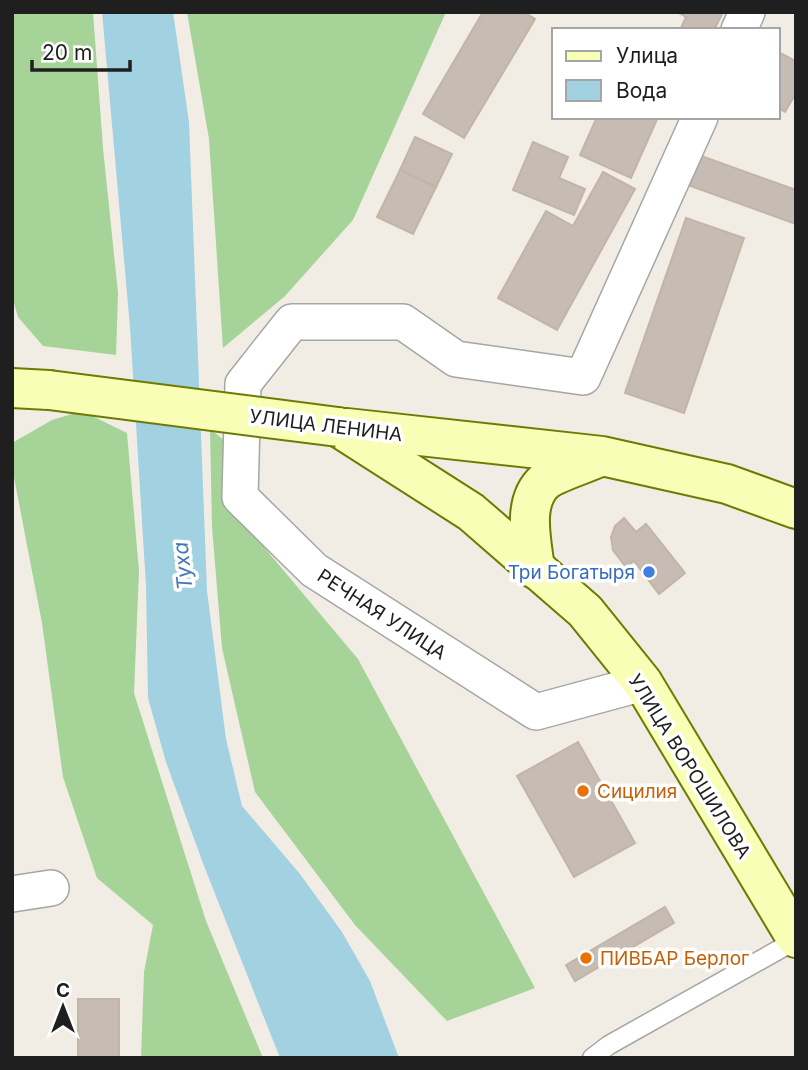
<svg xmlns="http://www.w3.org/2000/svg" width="808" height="1070" viewBox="0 0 808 1070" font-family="Inter,sans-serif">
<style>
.forest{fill:#a6d397}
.water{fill:#a2d1e1}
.building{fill:#c6bcb4;stroke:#c3b4a6;stroke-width:2}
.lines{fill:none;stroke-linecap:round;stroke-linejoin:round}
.lane-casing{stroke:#a6a6a6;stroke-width:21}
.street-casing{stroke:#a6a6a6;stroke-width:38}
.secondary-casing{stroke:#6b7c00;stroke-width:42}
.lane{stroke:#fff;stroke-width:18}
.street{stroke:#fff;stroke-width:35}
.secondary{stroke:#f8feb6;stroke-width:38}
.secondary-bridge-casing{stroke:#6b7c00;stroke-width:42;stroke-linecap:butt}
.secondary-bridge{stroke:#f8feb6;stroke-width:38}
.shop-dot{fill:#3f7fe0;stroke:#fff;stroke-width:2.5}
.food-dot{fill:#e8710a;stroke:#fff;stroke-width:2.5}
.labels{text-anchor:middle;stroke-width:7;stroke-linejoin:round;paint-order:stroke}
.street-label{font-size:19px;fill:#1f1f1f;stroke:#fff}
.shop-label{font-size:19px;fill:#366cbe;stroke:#fff;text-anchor:end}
.food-label{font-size:19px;fill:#c56008;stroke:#fff;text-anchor:start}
.water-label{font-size:21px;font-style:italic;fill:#4479b6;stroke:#fff}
</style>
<rect width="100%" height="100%" fill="#f1ede5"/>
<g class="forest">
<polygon points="12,12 93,12 103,148 118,293 116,355 43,346 18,317 12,296"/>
<polygon points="187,12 446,12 353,220 285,296 223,348 209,139"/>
<polygon points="82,411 127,433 139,571 134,693 206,921 263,1058 141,1058 144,972 153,925 97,878 63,777 42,623 12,467 12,443 52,420"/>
<polygon points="210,429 224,440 237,515 358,659 535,988 447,1021 355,925 255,792 222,648 212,527"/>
</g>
<polygon class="water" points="102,12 173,12 189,122 207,591 226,739 242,806 300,874 342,932 370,981 399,1058 280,1058 204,866 166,762 148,698 146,586 130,327"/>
<g class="building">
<polygon points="483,12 524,12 535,19 464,138 423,114"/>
<polygon points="677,12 723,12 714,30 680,30 686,17"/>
<polygon points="778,52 796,61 796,93 785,112 778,108"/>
<polygon points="597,117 658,117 631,178 580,155"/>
<polygon points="415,137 452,154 436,187 400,170"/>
<polygon points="533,142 568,157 559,178 585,189 574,215 513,190"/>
<polygon points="693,153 796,190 796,224 682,183"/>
<polygon points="400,170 436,187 413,234 377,217"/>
<polygon points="603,172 635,189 557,330 498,298 546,211 573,226"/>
<polygon points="686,218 744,238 684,413 625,393"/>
<polygon points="624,518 636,532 646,524 685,573 659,594 634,561 626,567 613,550 611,537 615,526"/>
<polygon points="578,742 635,843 574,877 517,776"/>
<polygon points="665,907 674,923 575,981 566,965"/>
<rect x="78" y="999" width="41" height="59"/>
</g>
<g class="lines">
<g class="lane-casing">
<polyline id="lane" points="592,1058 609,1045 796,940"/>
</g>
<g class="street-casing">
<g id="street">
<polyline points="739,30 747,12"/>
<polyline points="643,683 536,712 314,570 240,497 243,384 292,322 403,322 456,359 583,377 700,117"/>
<polyline points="12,894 51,888"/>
</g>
</g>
<g class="secondary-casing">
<g id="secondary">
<polyline points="12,388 49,390"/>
<polyline points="338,427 471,512 585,611 643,683 796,938"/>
<polyline points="347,428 602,456 727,484 796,509"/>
<path d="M535,569C532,542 521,502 545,481C555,473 587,463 600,457"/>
</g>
</g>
<use href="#lane" class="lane"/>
<use href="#street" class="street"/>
<use href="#secondary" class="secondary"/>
<g class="secondary-bridge-casing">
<polyline id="secondary-bridge" points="49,390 338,427"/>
</g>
<use href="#secondary-bridge" class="secondary-bridge"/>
</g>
<circle class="shop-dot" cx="649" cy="572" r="7"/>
<g class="food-dot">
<circle cx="583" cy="791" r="7"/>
<circle cx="586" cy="958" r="7"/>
</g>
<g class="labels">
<g class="street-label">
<text transform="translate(326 425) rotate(7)" y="7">УЛИЦА ЛЕНИНА</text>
<text transform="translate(382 614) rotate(33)" y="7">РЕЧНАЯ УЛИЦА</text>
<text transform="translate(690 766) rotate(58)" y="7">УЛИЦА ВОРОШИЛОВА</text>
</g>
<g class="shop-label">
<text x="635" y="579">Три Богатыря</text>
</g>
<g class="food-label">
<text x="597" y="798">Сицилия</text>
<text x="600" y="965">ПИВБАР Берлог</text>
</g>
<g class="water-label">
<text transform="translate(183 566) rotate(-96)" y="7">Туха</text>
</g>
</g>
<rect width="808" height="1070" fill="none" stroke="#1f1f1f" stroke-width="28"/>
<rect x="552" y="28" width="228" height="91" fill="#ffffff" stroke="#a5a5a5" stroke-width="2"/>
<rect x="566" y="51" width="35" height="10" fill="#f8feb6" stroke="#a5a5a5" stroke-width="2"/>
<text x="616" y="63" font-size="21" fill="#1f1f1f">Улица</text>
<rect x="566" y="80" width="35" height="21" fill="#a2d1e1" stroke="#a5a5a5" stroke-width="2"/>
<text x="616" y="98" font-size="21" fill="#1f1f1f">Вода</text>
<g transform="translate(63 1007)" stroke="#ffffff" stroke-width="5" paint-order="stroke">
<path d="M0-5L12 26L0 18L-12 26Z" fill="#1f1f1f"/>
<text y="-10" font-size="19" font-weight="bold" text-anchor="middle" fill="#1f1f1f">С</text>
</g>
<path d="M32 60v10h98v-10" fill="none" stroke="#1f1f1f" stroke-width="3.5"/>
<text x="42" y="60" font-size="21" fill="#1f1f1f" stroke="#ffffff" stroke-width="5" paint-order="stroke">20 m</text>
</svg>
